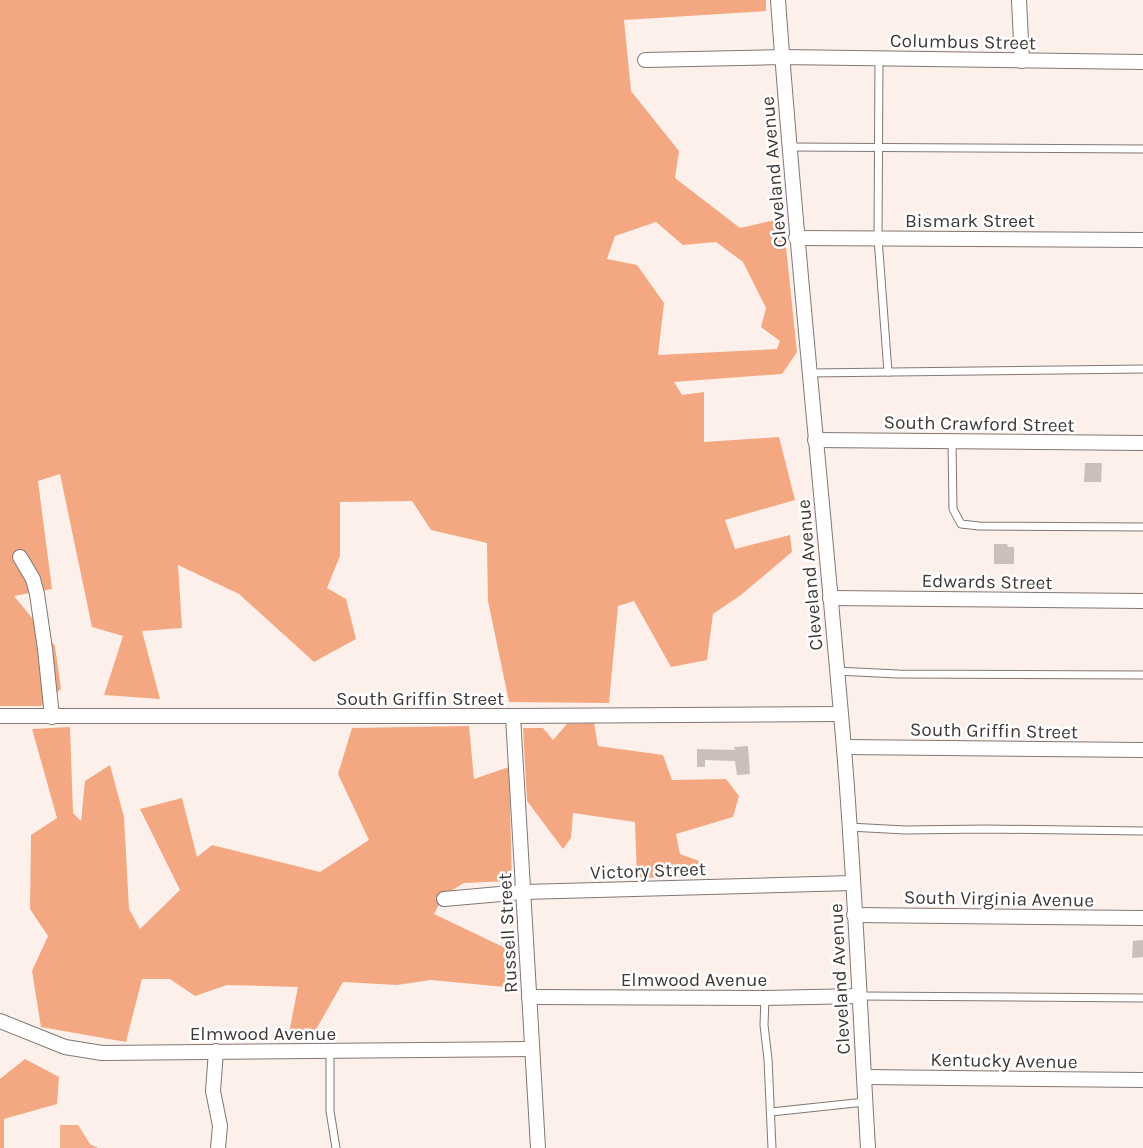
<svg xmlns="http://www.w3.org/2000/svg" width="1143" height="1148" viewBox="0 0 1143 1148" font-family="Karla,sans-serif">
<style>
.green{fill:#f4ae8a}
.forest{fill:#f3a881;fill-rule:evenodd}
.building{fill:#cbbfb9}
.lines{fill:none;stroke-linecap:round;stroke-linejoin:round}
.lane-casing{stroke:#827772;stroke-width:9}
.street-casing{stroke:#827772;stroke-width:16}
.lane{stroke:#fff;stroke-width:7}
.street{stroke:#fff;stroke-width:14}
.labels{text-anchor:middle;stroke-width:5;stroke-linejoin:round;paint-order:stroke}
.street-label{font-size:19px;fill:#3e3936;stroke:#fff}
</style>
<rect width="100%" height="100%" fill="#fdf0ea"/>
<polygon class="green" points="60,1125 78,1125 90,1144 98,1148 60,1148"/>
<g class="forest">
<path d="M0,0H766V11L624,20L631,91L679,151L675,178L740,228L783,218L797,352L782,374L674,382L682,395L704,392V442L779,437L795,500L725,520L735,549L790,535L792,552L741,595L713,614L707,660L671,667L634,601L618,606L609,703L509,702L488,601L487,543L431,530L412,501L340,502V556L327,588L346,599L356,639L314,662L239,594L178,565L182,628L142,631L160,699L104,695L123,636L92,627L60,474L38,481L52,589L14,596L55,646L61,689L41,706H0ZM656,222L683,245L716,242L743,262L766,308L761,327L780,341L777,349L658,355L664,303L637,265L607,259L615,236Z"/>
<polygon points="594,723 598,746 663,755 672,780 726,779 739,796 733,817 676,834 680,854 699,861 700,876 637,878 635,822 573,813 571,838 563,849 527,801 523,728 543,728 553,740 567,724"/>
<polygon points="469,726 474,779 509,767 512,881 464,883 444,895 434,914 516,953 516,988 431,980 397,985 343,982 310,1040 288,1038 298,987 227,985 195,996 170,979 142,979 126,1042 41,1027 32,971 48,936 30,909 31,835 57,818 32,729 70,727 73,813 81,821 85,781 110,765 124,817 129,909 140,929 180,890 140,809 182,798 197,857 212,845 320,872 369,840 338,774 352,728"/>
<polygon points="25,1059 59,1077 57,1104 4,1119 4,1148 0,1148 0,1079"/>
</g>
<g class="building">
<polygon points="1085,463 1102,463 1101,482 1084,482"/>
<polygon points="994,544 1007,544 1008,547 1014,547 1014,564 994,564"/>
<polygon points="748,746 750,774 737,775 735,761 705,760 705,767 697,767 697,749 735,750 734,747"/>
<polygon points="1143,940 1143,957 1132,958 1133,941"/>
</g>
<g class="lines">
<g class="lane-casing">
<g id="lane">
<polyline points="879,58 878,238 888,372"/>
<polyline points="790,147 1143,149"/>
<polyline points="810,373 1143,369"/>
<polyline points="952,442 953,509 961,524 979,526 1143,527"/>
<polyline points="836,671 898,674 1143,675"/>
<polyline points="849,827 905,830 987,829 1143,831"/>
<polyline points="859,996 1143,998"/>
<polyline points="765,998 764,1025 768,1059 772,1148"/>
<polyline points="330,1052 330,1111 336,1148"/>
<polyline points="771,1112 865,1102"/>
</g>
</g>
<g class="street-casing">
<g id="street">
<path d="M778,0C796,250 823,499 844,749C855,882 860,1015 868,1148"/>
<polyline points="1019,0 1022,61"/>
<polyline points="645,60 782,57 1143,62"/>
<polyline points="796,238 1143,240"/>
<polyline points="815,440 1143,443"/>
<polyline points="20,557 33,579 37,594 45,649 52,717"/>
<polyline points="830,598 1143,601"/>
<polyline points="0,716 513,716 840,714"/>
<polyline points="513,716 538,1148"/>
<polyline points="844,747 1143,750"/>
<polyline points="444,899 523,892 853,883"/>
<polyline points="854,915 1143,918"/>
<polyline points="529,997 765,998 859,996"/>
<polyline points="0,1021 65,1047 102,1053 532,1049"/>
<polyline points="216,1051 213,1091 220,1126 218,1148"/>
<polyline points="864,1077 1143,1080"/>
</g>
</g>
<use href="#lane" class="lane"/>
<use href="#street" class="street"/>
</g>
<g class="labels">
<g class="street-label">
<text transform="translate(963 41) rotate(1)" y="7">Columbus Street</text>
<text transform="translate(773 172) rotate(-95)" y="7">Cleveland Avenue</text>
<text x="970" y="227">Bismark Street</text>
<text transform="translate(979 423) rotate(1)" y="7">South Crawford Street</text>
<text transform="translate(809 575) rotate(-95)" y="7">Cleveland Avenue</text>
<text transform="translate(987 581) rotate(1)" y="7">Edwards Street</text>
<text x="420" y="705">South Griffin Street</text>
<text transform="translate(994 730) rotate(1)" y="7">South Griffin Street</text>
<text transform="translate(648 870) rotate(-2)" y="7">Victory Street</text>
<text transform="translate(999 898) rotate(1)" y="7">South Virginia Avenue</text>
<text transform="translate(507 933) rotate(-93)" y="7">Russell Street</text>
<text x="694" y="986">Elmwood Avenue</text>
<text transform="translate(839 979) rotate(-93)" y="7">Cleveland Avenue</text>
<text x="263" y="1040">Elmwood Avenue</text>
<text transform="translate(1004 1060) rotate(1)" y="7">Kentucky Avenue</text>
</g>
</g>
</svg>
